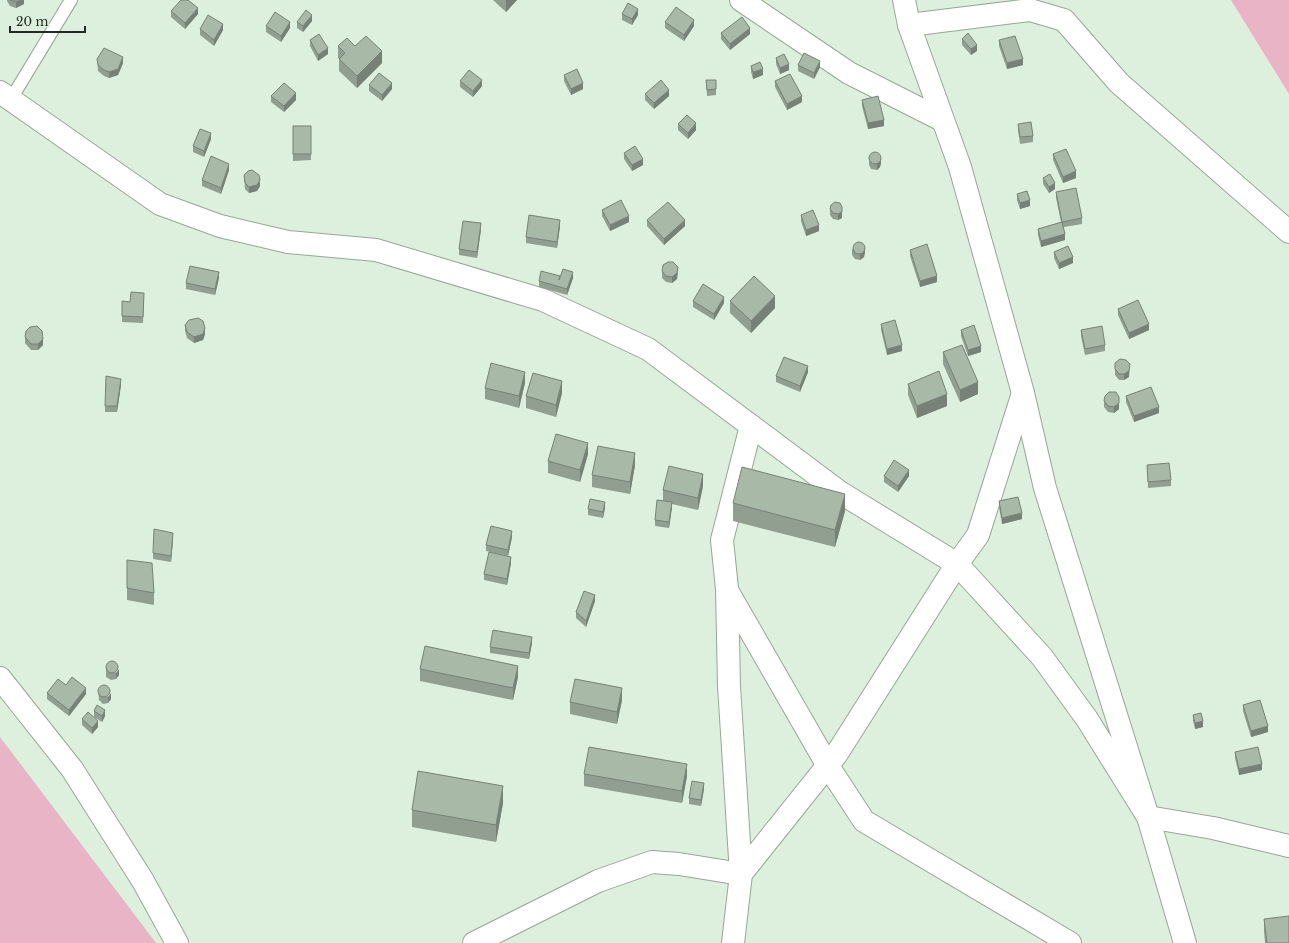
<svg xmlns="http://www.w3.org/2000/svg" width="1289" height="943" viewBox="0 0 1289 943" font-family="'Libre Baskerville',serif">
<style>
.green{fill:#e9b5c6}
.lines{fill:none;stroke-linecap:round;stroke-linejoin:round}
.lane-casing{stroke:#97a796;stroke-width:14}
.street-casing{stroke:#97a796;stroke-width:24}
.primary-casing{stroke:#97a796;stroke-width:24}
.lane{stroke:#fff;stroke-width:12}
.street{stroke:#fff;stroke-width:22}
.primary{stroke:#fff;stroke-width:22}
.wall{fill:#909f90}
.shaded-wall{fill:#768276}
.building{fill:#a8b9a8;stroke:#768276}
</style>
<rect width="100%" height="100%" fill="#ddefdd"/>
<g class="green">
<polygon points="1231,0 1289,0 1289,94"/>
<polygon points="0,737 156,943 0,943"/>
</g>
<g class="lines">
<g class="lane-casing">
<polyline id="lane" points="11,99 71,0"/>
</g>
<g class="street-casing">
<g id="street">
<polyline points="741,0 849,73 942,120"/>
<polyline points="909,25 1030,10 1064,20 1119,83 1289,232"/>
<polyline points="0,92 160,204 220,226 288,242 376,250 543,300 648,349 841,493 957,564 1042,657 1087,719 1148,817 1213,828 1289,846"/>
<polyline points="728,592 828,766 864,821 1070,943"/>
<polyline points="0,678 72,769 143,881 177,943"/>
<polyline points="474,943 598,881 652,862 679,864 741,874 729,686 727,589 722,540 751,426"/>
<polyline points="733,943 741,874 836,755 957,564 978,535 1023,393"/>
</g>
</g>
<g class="primary-casing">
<polyline id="primary" points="904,0 909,25 960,167 1023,393 1045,488 1148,817 1185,943"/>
</g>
<use href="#lane" class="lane"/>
<use href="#street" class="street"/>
<use href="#primary" class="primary"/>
</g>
<g class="wall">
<polygon points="7,0 24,0 24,4 16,8 10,6 7,1"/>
<polygon points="493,0 517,0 506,12"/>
<polygon points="171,11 198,14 185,29 171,17"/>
<polygon points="622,14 638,15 632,25 622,20"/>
<polygon points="312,21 303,32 297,28 297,22"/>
<polygon points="665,22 694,26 684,41 665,28"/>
<polygon points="266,26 290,28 281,42 266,32"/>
<polygon points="200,29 223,30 214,46 200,35"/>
<polygon points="721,33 750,34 730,50 721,39"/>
<polygon points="962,39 977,51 971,55 962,45"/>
<polygon points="310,40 328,54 318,61 310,46"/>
<polygon points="999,40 1023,65 1007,69 999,46"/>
<polygon points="338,46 355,46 382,63 357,88 339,71 339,59 338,58"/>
<polygon points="776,58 789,70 780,74 776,64"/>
<polygon points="97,59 123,63 118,75 109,78 104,76 98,71"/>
<polygon points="798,65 820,67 814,79 798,71"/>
<polygon points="751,66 763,75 753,79 751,72"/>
<polygon points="564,75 583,89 571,95 564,81"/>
<polygon points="706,80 716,80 716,95 707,96"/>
<polygon points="460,81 482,86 473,97 460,87"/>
<polygon points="775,81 802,102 787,110 775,87"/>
<polygon points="369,85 392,89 382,101 369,91"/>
<polygon points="645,94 669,96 654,109 645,100"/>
<polygon points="271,96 296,100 284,112 271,102"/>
<polygon points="862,100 884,126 868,129 862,106"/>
<polygon points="678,124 696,130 688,139 678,130"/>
<polygon points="1018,124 1033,136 1033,142 1020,144 1018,130"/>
<polygon points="293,126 311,126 311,160 293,161"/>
<polygon points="211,139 204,157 193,152 193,146"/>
<polygon points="624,153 643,165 632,171 624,159"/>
<polygon points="1053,154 1076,178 1063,183 1053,160"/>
<polygon points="869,159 881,163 880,167 877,170 871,169 869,165"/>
<polygon points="229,170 221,194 202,186 202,180"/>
<polygon points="244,175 260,186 257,191 249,193 245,189"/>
<polygon points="1043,178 1055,189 1049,193 1043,184"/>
<polygon points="1056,192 1082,218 1082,224 1064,227 1065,240 1041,247 1038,235 1038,229 1061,222 1056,198"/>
<polygon points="1017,194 1030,206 1020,209 1017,200"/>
<polygon points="830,209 842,213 842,218 838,220 833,219 830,215"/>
<polygon points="602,210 629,222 610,231 602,216"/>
<polygon points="801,215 819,231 806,236 801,221"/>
<polygon points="647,220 685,226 664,245 647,226"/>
<polygon points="560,226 557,248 526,243 526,237"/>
<polygon points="481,229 477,258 459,255 459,249"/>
<polygon points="852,249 865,252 864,257 860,260 855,259 852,255"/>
<polygon points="910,250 937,282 920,287 910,256"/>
<polygon points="1054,252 1073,263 1059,269 1054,258"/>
<polygon points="662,271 678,273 677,279 672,283 666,282 662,278"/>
<polygon points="219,278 215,295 186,289 186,283"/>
<polygon points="573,278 567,295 539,287 539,281 560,279"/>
<polygon points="144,299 143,323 122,322 122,301 130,302"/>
<polygon points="693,301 724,303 714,320 693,307"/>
<polygon points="730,301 775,308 751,333 730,313"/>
<polygon points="1118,309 1149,330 1129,339 1118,315"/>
<polygon points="881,324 902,351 887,355 881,330"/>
<polygon points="185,325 205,334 203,340 194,343 187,338 185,331"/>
<polygon points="961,330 981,352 968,356 961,336"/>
<polygon points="1081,330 1105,345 1105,351 1085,355 1081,336"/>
<polygon points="25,337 43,345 38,350 31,350 25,343"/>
<polygon points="943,352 978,394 960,402 943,364"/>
<polygon points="1115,369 1129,377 1124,380 1119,380 1115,375"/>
<polygon points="808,372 800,392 776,382 776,376"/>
<polygon points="525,383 519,408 485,399 485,388"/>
<polygon points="908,384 947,406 917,418 908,395"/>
<polygon points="121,385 117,412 105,412 105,406"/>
<polygon points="562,393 556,417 526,408 526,396"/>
<polygon points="1126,396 1159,413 1134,422 1126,402"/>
<polygon points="1104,401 1119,409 1114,413 1108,412 1104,407"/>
<polygon points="588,454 580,482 548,473 548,461"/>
<polygon points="635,465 630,494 592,487 592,475"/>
<polygon points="1147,465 1171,480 1171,486 1148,488"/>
<polygon points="884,476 909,476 898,492 884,482"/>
<polygon points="703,486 698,510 672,504 669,528 655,526 655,520 663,501 663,490"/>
<polygon points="999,501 1022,519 1002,524 999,507"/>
<polygon points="733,503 845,511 835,547 733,521"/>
<polygon points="605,508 603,518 588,515 588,509"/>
<polygon points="512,537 508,556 486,551 486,545"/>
<polygon points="173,539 171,562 153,559 153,553"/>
<polygon points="127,560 154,593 154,605 127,600"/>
<polygon points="511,563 507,585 484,580 484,574"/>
<polygon points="595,601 586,627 576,618 576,612"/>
<polygon points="532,643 529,659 490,653 490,647"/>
<polygon points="106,666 119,675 116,679 111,680 106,677"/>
<polygon points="420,669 518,677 513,700 420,681"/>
<polygon points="66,685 86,694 69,716 47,699 47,693"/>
<polygon points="98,690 111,699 108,703 103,704 99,700"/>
<polygon points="622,700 617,724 570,714 570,702"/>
<polygon points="1243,705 1268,732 1251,737 1243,711"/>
<polygon points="94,711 105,716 102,722 94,717"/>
<polygon points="1193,715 1203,727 1195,729 1193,721"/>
<polygon points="82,719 98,727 92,734 82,725"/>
<polygon points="1235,752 1262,770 1239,775 1235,758"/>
<polygon points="584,774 687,776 682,803 584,786"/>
<polygon points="704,789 701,806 689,804 689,798"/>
<polygon points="503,803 496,842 412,827 412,810"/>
<polygon points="1264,919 1289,943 1265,943 1264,931"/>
</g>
<g class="shaded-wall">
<polygon points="21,0 24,0 24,4 16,8 16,2"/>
<polygon points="506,0 517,0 506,12"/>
<polygon points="198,8 198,14 185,29 185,23"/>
<polygon points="638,9 638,15 632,25 632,19"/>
<polygon points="312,15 312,21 303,32 303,26"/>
<polygon points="694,20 694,26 684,41 684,35"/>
<polygon points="290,22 290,28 281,42 281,36"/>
<polygon points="223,24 223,30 214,46 214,40"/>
<polygon points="750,28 750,34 730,50 730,44"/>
<polygon points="977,45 977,51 971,55 971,49"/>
<polygon points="328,48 328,54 318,61 318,55"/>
<polygon points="382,51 382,63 357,88 357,76"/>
<polygon points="123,57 123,63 118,75 109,78 109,72"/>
<polygon points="1023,59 1023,65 1007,69 1007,63"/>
<polygon points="820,61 820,67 814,79 814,73"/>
<polygon points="789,64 789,70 780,74 780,68"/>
<polygon points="763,69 763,75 753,79 753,72"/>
<polygon points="482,80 482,86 473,97 473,91"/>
<polygon points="392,83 392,89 382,101 382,95"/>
<polygon points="583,83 583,89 571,95 571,89"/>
<polygon points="669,90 669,96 654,109 654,103"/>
<polygon points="296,93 296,100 284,112 284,106"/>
<polygon points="802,96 802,102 787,110 787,104"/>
<polygon points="884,120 884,126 868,129 868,123"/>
<polygon points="696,123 696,130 688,139 688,133"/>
<polygon points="211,133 211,139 204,157 204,151"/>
<polygon points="881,157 881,163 880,167 877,170 877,164"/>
<polygon points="643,159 643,165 632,171 632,165"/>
<polygon points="229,164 229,170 221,194 221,188"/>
<polygon points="1076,171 1076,178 1063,183 1063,177"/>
<polygon points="260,180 260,186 257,191 249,193 249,187"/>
<polygon points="1055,183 1055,189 1049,193 1049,187"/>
<polygon points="1030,200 1030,206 1020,209 1020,203"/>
<polygon points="842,207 842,218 838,220 838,214"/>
<polygon points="629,216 629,222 610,231 610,225"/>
<polygon points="560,220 560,226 557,248 557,242"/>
<polygon points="685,220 685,226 664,245 664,239"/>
<polygon points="481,223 481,229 477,258 477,252"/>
<polygon points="819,225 819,231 806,236 806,230"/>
<polygon points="1065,234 1065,240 1041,247 1041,241"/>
<polygon points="865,246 865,252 864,257 860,260 860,254"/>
<polygon points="1073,257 1073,263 1059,269 1059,263"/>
<polygon points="678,267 677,279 672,283 672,277"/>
<polygon points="219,272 219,278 215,295 215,289"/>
<polygon points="573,272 573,278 567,295 567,289"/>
<polygon points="937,276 937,282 920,287 920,281"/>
<polygon points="775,296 775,308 751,333 751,321"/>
<polygon points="724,297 724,303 714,320 714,314"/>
<polygon points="1149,324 1149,330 1129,339 1129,333"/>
<polygon points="205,328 205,334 203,340 194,343 194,337"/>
<polygon points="43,339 43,345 38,350 38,344"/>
<polygon points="902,345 902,351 887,355 887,349"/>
<polygon points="981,346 981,352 968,356 968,350"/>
<polygon points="1130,364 1129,377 1124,380 1124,374"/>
<polygon points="808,366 808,372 800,392 800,386"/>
<polygon points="525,372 525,383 519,408 519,396"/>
<polygon points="121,379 121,385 117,412 117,406"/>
<polygon points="562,381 562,393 556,417 556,405"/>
<polygon points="978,382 978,394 960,402 960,390"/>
<polygon points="947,394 947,406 917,418 917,406"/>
<polygon points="1119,397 1119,409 1114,413 1114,407"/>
<polygon points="1159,407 1159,413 1134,422 1134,416"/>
<polygon points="588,443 588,454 580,482 580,470"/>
<polygon points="635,453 635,465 630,494 630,482"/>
<polygon points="909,470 909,476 898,492 898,486"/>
<polygon points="703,474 703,486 698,510 698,498"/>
<polygon points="845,494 845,511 835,547 835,530"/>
<polygon points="605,502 605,508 603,518 603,512"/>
<polygon points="672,502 672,508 669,528 669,522"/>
<polygon points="1022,513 1022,519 1002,524 1002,518"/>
<polygon points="512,531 512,537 508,556 508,550"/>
<polygon points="173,533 173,539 171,562 171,556"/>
<polygon points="511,557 511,563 507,585 507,579"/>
<polygon points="595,595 595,601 586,627 586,621"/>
<polygon points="532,637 532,643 529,659 529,653"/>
<polygon points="518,666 518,677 513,700 513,688"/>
<polygon points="119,669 119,675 116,679 116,673"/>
<polygon points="86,688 86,694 69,716 69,710"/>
<polygon points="622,688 622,700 617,724 617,712"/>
<polygon points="111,693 111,699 108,703 108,697"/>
<polygon points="105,710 105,716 102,722 102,716"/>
<polygon points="98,721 98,727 92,734 92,728"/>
<polygon points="1203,721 1203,727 1195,729 1195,723"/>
<polygon points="1268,726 1268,732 1251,737 1251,731"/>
<polygon points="687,764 687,776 682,803 682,791"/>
<polygon points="1262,764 1262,770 1239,775 1239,769"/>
<polygon points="704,783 704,789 701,806 701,800"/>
<polygon points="503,786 503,803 496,842 496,825"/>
</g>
<g class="building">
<polygon points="10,0 21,0 16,2"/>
<polygon points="181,0 188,0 198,8 185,23 171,11"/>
<polygon points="628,3 638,9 632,19 622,14"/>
<polygon points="676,7 694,20 684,35 665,22"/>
<polygon points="306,10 312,15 303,26 297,22"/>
<polygon points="275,12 290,22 281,36 266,26"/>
<polygon points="208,15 223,24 214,40 200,29"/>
<polygon points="742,17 750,28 730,44 721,33"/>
<polygon points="968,33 977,45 971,49 962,39"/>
<polygon points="319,34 328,48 318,55 310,40"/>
<polygon points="366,36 382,51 357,76 339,59 345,53 338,46 347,38 355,46"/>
<polygon points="1015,36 1023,59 1007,63 999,40"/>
<polygon points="104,48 123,57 118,69 109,72 104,70 98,65 97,59"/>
<polygon points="804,53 820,61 814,73 798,65"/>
<polygon points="784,54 789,64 780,68 776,58"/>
<polygon points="760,62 763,69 753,72 751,66"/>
<polygon points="577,69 583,83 571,89 564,75"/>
<polygon points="469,70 482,80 473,91 460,81"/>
<polygon points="379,73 392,83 382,95 369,85"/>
<polygon points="790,74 802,96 787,104 775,81"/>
<polygon points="661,80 669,90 654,103 645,94"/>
<polygon points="706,80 716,80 716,89 707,90"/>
<polygon points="284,83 296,93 284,106 271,96"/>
<polygon points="878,96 884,120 868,123 862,100"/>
<polygon points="687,115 696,123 688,133 678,124"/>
<polygon points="1031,122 1033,136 1020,137 1018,124"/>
<rect x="293" y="126" width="18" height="28"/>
<polygon points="200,129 211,133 204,151 193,146"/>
<polygon points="635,146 643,159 632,165 624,153"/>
<polygon points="1066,149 1076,171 1063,177 1053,154"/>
<circle cx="875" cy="158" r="6"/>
<polygon points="211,156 229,164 221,188 202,180"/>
<polygon points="252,170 259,175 260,180 257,185 249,187 245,183 244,175 248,171"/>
<polygon points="1050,174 1055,183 1049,187 1043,178"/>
<polygon points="1076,188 1082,218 1062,222 1065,234 1041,241 1038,229 1062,222 1056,192"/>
<polygon points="1027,191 1030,200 1020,203 1017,194"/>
<polygon points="621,200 629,216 610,225 602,210"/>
<polygon points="668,202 685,220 664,239 647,220"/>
<polygon points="835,202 840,203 842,207 842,212 838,214 833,213 830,209 831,205"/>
<polygon points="813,210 819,225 806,230 801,215"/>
<polygon points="529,215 560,220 557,242 526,237"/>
<polygon points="463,221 481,223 477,252 459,249"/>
<circle cx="859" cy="248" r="6"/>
<polygon points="927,244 937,276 920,281 910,250"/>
<polygon points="1068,246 1073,257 1059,263 1054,252"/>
<polygon points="668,262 673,262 678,267 677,273 672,277 666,276 662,271 663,265"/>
<polygon points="190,266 219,272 215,289 186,283"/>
<polygon points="563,269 573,272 567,289 539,281 541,271 560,276 559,280"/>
<polygon points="754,276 775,296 751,321 730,301"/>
<polygon points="703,284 724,297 714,314 693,301"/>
<polygon points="131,292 144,293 143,317 122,316 122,301 130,302"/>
<polygon points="1138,300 1149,324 1129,333 1118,309"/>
<polygon points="198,318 203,321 205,328 203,334 194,337 187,332 185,325 189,320"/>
<polygon points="895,320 902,345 887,349 881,324"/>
<polygon points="974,325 981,346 968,350 961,330"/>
<polygon points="37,326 42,331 43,339 38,344 31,344 25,337 26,331 30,327"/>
<polygon points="1102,326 1105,345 1085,349 1081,330"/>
<polygon points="962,345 978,382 960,390 943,352"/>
<polygon points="784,357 808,366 800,386 776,376"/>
<polygon points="1120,359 1126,360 1130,364 1129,371 1124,374 1119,374 1115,369 1115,363"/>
<polygon points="491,363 525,372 519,396 485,388"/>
<polygon points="939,371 947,394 917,406 908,384"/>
<polygon points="533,373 562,381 556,405 526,396"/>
<polygon points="106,376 121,379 117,406 105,406"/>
<polygon points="1151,387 1159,407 1134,416 1126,396"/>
<polygon points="1109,392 1116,392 1119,397 1119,403 1114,407 1108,406 1104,401 1105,396"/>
<polygon points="556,434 588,443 580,470 548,461"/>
<polygon points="598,446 635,453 630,482 592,475"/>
<polygon points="894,460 909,470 898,486 884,476"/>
<polygon points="1169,463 1171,480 1148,482 1147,465"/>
<polygon points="669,466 703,474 698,498 663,490"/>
<polygon points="742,467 845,494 835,530 733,503"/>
<polygon points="1018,497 1022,513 1002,518 999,501"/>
<polygon points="590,499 605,502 603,512 588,509"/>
<polygon points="657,500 672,502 669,522 655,520"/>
<polygon points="491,526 512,531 508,550 486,545"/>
<polygon points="154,529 173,533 171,556 153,553"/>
<polygon points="489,552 511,557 507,579 484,574"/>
<polygon points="127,560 152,563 154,593 127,588"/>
<polygon points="584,591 595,595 586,621 576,612"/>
<polygon points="493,630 532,637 529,653 490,647"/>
<polygon points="425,646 518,666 513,688 420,669"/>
<circle cx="112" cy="667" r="6"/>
<polygon points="72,677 86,688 69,710 47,693 58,679 66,685"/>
<polygon points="575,679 622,688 617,712 570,702"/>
<circle cx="104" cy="691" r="6"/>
<polygon points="1260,700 1268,726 1251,731 1243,705"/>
<polygon points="97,705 105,710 102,716 94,711"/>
<polygon points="88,712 98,721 92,728 82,719"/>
<polygon points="1201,713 1203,721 1195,723 1193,715"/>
<polygon points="589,747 687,764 682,791 584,774"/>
<polygon points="1258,747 1262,764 1239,769 1235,752"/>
<polygon points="418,771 503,786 496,825 412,810"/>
<polygon points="692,781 704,783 701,800 689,798"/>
<polygon points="1289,916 1289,943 1267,943 1264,919"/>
</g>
<path d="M10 26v6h75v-6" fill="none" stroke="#232923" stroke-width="2"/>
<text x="16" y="26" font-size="12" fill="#232923" stroke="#ddefdd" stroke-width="3" paint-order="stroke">20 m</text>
</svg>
